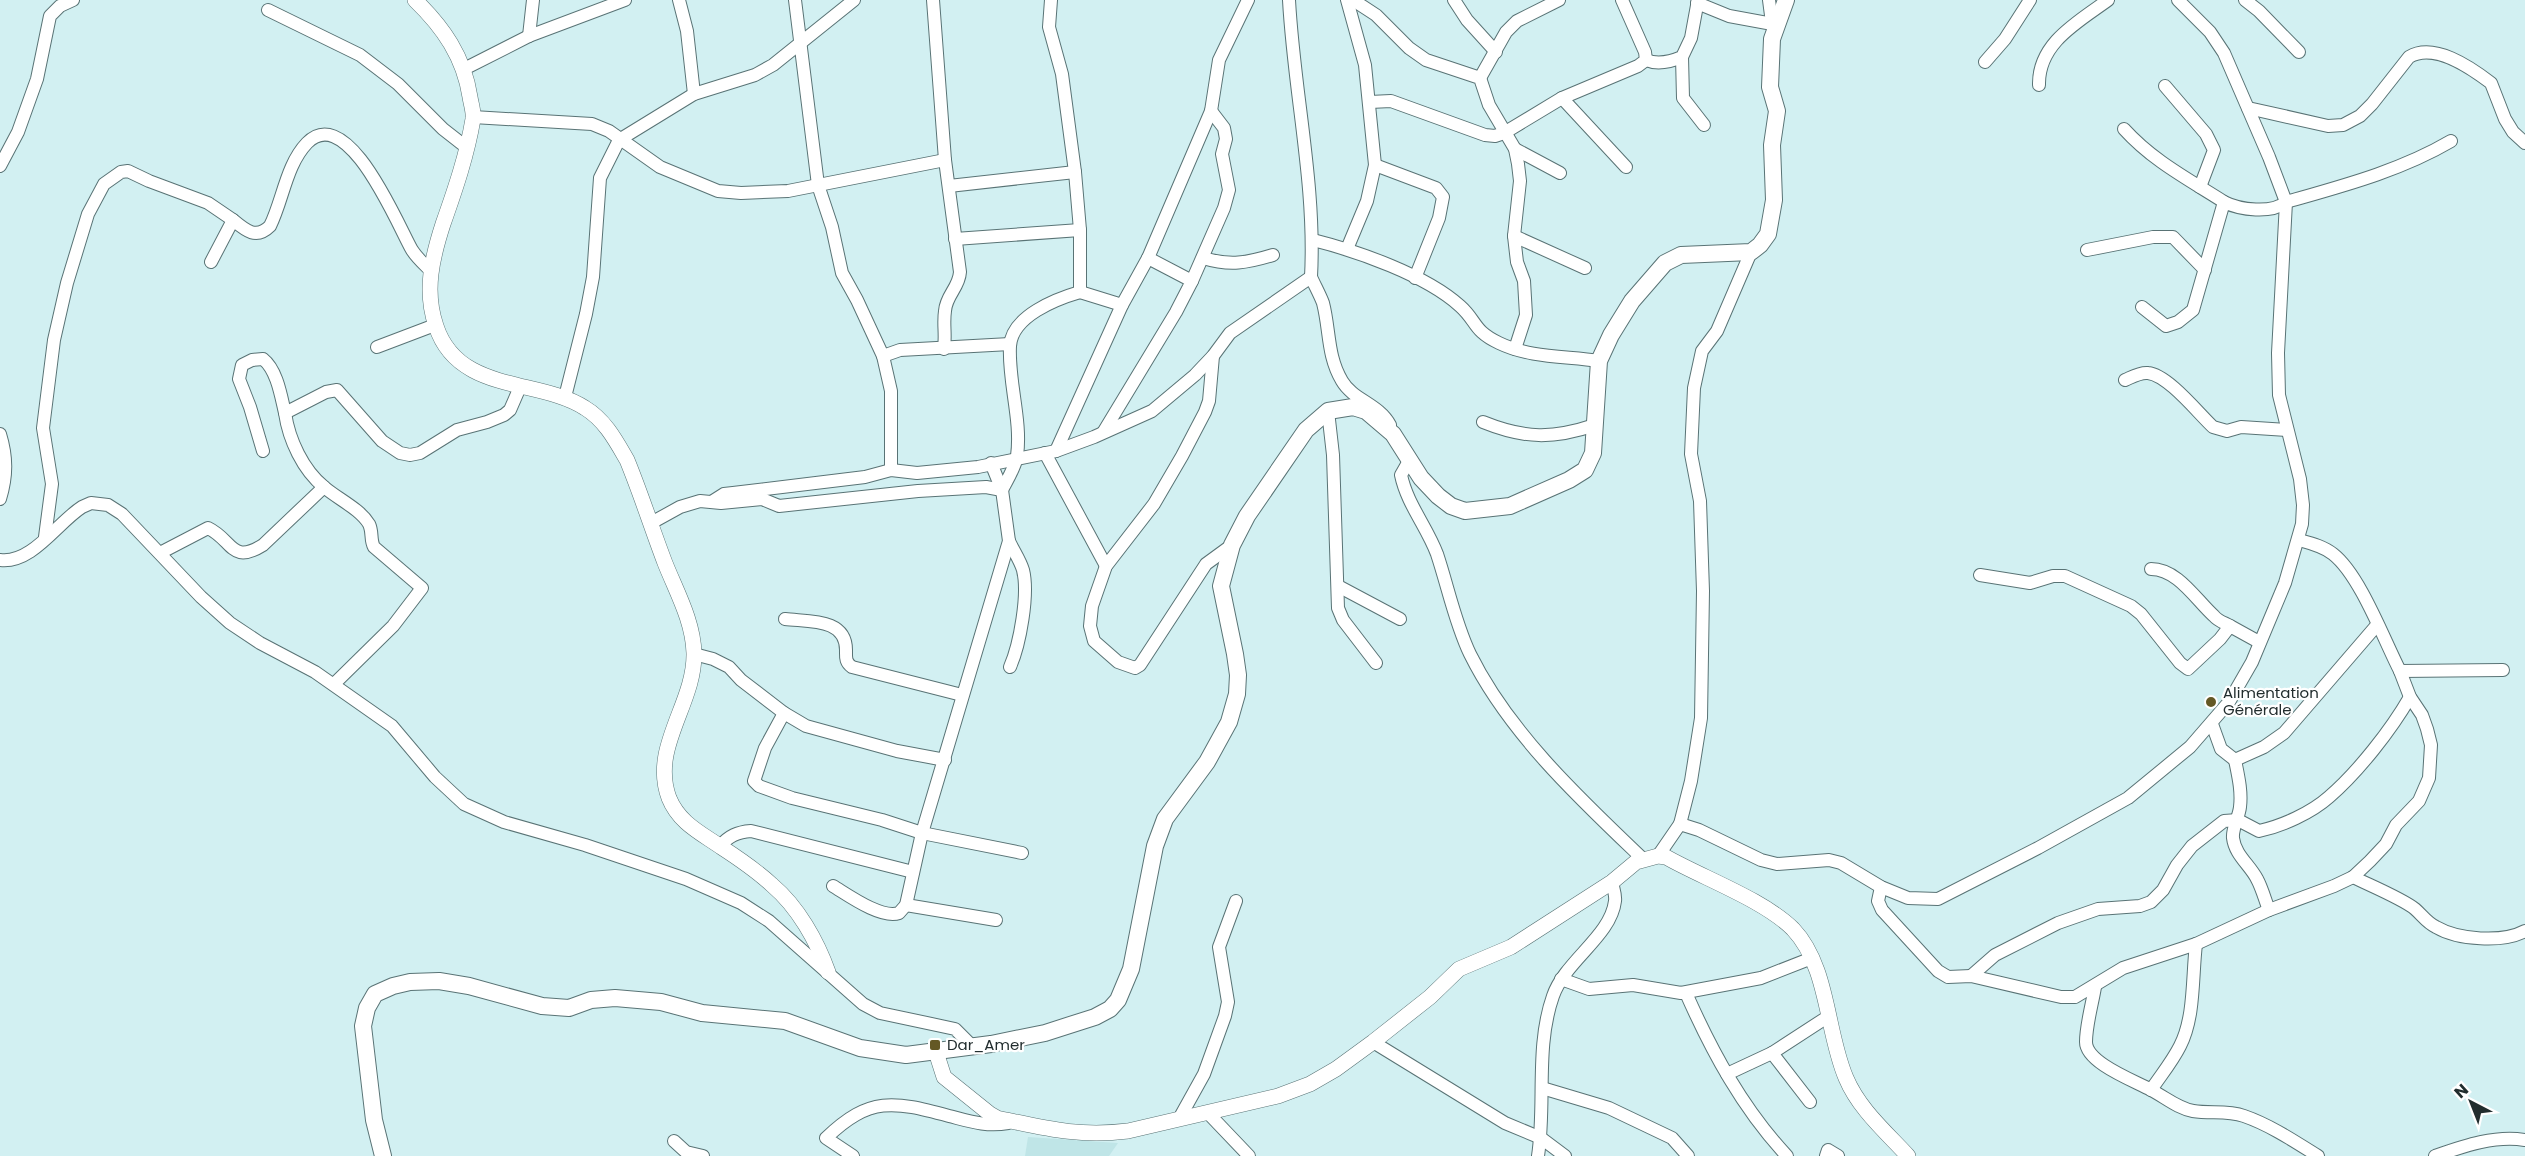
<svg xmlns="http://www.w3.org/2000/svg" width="2525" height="1156" viewBox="0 0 2525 1156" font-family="Poppins,sans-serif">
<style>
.built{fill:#bfe5e7}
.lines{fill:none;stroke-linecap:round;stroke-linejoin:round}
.minor-casing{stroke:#597375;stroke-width:14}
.tertiary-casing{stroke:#597375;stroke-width:16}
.secondary-casing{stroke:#597375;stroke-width:18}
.minor{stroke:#fff;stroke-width:12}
.tertiary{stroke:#fff;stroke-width:15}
.secondary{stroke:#fff;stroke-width:16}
.poi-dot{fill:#645825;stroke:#fff;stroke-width:2}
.labels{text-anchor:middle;stroke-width:4.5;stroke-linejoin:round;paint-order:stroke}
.poi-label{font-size:15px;fill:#222d2e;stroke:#fff;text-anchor:start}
</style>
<rect width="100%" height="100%" fill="#d2f0f2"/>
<polygon class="built" points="1028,1137 1118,1143 1109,1156 1025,1156"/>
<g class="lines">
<g class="minor-casing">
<g id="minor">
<polyline points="679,0 687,31 694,94"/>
<polyline points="795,0 818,185 832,227 842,273 857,300 883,356"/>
<path d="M933,0L945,160L960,272C959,288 946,295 945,311C943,324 946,334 944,349"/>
<path d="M1289,0C1294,93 1316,184 1311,277"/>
<polyline points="1347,0 1365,65 1375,165 1367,201 1347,249"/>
<polyline points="1353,0 1376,15 1409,48 1426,60 1480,78 1489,105 1515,149 1518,164 1520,181 1514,236 1517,262 1524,281 1526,315 1515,349"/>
<polyline points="1454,0 1467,20 1496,52"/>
<polyline points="1769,0 1772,23"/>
<polyline points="2245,0 2259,11 2299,52"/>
<polyline points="1697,3 1729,16 1778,25"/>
<polyline points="268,10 360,55 398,84 443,129 466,147"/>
<polyline points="529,36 533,0"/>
<polyline points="1682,57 1683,98 1704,125"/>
<path d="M1646,60C1658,65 1670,62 1682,57L1691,38L1698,0"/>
<polyline points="1985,62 2005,39 2030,0"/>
<polyline points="464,69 529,36 625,0"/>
<polyline points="1480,78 1506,32 1517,21 1559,0"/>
<path d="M2039,85C2038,43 2078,22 2108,0"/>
<polyline points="2165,86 2206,134 2214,150 2200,187"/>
<polyline points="1562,98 1626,167"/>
<polyline points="1370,102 1391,101 1485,135 1495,136 1504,133 1562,98 1638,66 1646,60 1645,52 1622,0"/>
<path d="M2248,108L2328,126L2343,125L2360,116L2372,104L2409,57C2434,42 2470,67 2491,83L2505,119L2513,132L2525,143"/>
<polyline points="473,117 592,124 609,131 660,167 718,191 741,193 788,191 945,160"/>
<path d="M2124,129C2153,161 2188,179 2224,202"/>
<polyline points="1515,149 1560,173"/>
<polyline points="1375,165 1436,188 1443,197 1439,218 1415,278"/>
<polyline points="0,166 18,132 37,79 50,16 60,6 73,0"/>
<polyline points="949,186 1075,172"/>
<polyline points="1514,236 1585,268"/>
<polyline points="955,239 1080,230"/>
<path d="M1313,240C1357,251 1426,275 1460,306C1477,321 1473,331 1499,343C1530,358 1565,356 1599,361"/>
<polyline points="2087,250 2153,237 2173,237 2205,270"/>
<path d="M1203,258C1230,266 1247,263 1273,255"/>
<path d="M211,262L233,220C245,230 256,240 270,226C283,200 286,165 307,143C348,101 399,228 412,250C417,258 424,264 431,271"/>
<polyline points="1192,281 1224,208 1229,190 1222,154 1226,139 1224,128 1211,111"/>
<polyline points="1122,305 1148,258 1211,111 1219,60 1248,0"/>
<path d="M2142,307L2166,326L2178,322L2193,310L2224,202C2240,210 2272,214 2286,202C2342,186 2400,171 2451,141"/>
<polyline points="377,347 435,325"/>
<polyline points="1213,356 1209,401 1205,412 1182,456 1154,504 1106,566 1092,606 1090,626 1094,641 1118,662 1135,668 1140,665 1206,564 1232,545"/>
<path d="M2125,380C2132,377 2140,372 2148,373C2168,375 2198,413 2213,427L2227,431L2241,427L2287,430"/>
<polyline points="565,397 586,314 593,277 600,178 619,140 694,94 755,75 773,65 854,0"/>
<polyline points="1328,411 1333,455 1338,608 1343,620 1376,663"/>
<path d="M1483,422C1525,439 1553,439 1595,425"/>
<polyline points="1104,431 1176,312 1192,281 1148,258"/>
<path d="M0,434C7,457 7,476 0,499"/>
<path d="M263,451L250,407L239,379L242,365L252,360L263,359C277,370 281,396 285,413L326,392L337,390L382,441L400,453L410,455L420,453L457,430L487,422L504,415L510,410L520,387"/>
<polyline points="1056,451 1122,305 1080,292"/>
<polyline points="1045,453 1106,566"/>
<path d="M1409,461L1401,475C1407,504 1427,527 1437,554C1448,587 1455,623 1470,654C1509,733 1580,799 1643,859"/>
<polyline points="891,470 891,391 883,356 900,350 1010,344"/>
<path d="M324,487C338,499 360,509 369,524C373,532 370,540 374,547L422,588L393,626L334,684"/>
<path d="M713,501L724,494L733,493L865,477L891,470L917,473L978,467L1056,451L1094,437L1152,411L1195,375L1213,356L1230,333L1311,277C1315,286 1320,295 1323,303C1330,330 1327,356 1342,381C1353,400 1379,404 1390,425"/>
<path d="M651,523L680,507L700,501L721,503L762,499L779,506L918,491L986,487L1002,490C1007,480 1015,468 1017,456C1022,420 1008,382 1010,346C1012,316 1056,299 1080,292V230L1075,172L1062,74L1049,27L1051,0"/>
<polyline points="45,537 52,484 43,428 54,340 67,283 88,214 104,184 121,172 128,171 149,181 208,203 233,220"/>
<path d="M2299,540C2310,543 2323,546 2333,554C2360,575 2384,640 2400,671L2503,670"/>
<path d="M1009,541C1013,550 1020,560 1023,570C1029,594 1020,644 1010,667"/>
<path d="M160,553L208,528C233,540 231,565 263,545L324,487C303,470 289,440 285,413"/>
<path d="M0,560C32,564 57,523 82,507L91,503L108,505L122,514L201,597L230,623L260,643L315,672L392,726L435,777L464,804L504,822L585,845L686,879L741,903L769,921L863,1004L880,1013L955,1029L973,1047"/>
<path d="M2151,569C2178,569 2196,600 2214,616C2218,621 2225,623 2230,626"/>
<polyline points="1980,575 2030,583 2053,576 2065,576 2131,606 2141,614 2180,663 2188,669 2220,639 2230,626 2259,642"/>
<polyline points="1338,586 1400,619"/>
<path d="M785,619C809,622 846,618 846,650C846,657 845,662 852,667L962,695"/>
<polyline points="694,654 713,659 729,667 741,680 784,713 806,726 897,751 945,760"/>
<polyline points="784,713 765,748 754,781 759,786 792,798 882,820 922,833 1022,853"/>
<polyline points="2212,724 2221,749 2235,760 2264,747 2284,733 2377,625"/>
<path d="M2235,760C2238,775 2242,791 2240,807C2239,817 2232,828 2233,838C2235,855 2250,865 2257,879C2262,888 2265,900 2269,910"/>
<polyline points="1680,824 1691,781 1701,718 1703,591 1700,501 1691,454 1694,388 1702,351 1717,331 1751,252"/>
<path d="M720,846C729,836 737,832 751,831L913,872"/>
<polyline points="1658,856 1680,824 1699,830 1761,860 1777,864 1829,860 1841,863 1881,887 1908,898 1938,899 2038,848 2128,798 2190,747 2229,702 2252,662 2285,583 2302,524 2303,505 2300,479 2279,395 2278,353 2286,202 2269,157 2224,53 2210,32 2178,0"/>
<path d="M2353,877C2369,885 2403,899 2415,909C2422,915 2427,923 2436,927C2458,940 2503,943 2525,931"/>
<path d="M833,886C848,895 881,919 899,913L906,905L922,833L1009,541L1002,490L991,463"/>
<polyline points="1881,887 1878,901 1882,910 1938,971 1948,977 1971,976 2061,997 2075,997 2123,968 2196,944 2269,910 2334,886 2353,877 2370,861 2386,844 2396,825 2419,801 2429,778 2431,745 2427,729 2422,715 2410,697 2400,671"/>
<polyline points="906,905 996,920"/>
<path d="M2196,944C2192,977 2195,1017 2180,1046C2172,1062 2161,1075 2151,1090C2165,1097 2177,1108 2193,1111C2210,1114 2227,1110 2244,1116C2270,1125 2294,1141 2318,1156"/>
<path d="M1971,976L1995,955L2058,923L2098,909L2140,906L2151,902L2163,890L2177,865L2192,846L2224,821L2238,820L2259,831C2282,826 2311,813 2329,797C2358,772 2391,730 2410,697"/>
<polyline points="1561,979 1589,989 1633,985 1681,993 1761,978 1812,958"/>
<path d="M2095,987C2092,1005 2086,1025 2086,1042C2086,1063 2135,1081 2151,1090"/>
<path d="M1686,993C1712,1052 1743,1109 1787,1156"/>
<polyline points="1373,1042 1505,1123 1541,1138 1565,1156"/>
<polyline points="1772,1053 1810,1102"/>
<polyline points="1727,1074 1772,1053 1829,1016"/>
<polyline points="1542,1088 1609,1108 1672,1138 1688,1156"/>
<polyline points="1208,1113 1249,1156"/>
<polyline points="1179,1119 1204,1074 1225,1016 1228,1002 1219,947 1236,901"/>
<polyline points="674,1141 686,1152 703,1156"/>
<path d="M853,1156L826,1138C870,1096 893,1101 949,1116C969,1121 986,1127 1008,1123"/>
<path d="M1538,1156C1546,1104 1535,1047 1553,996C1565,961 1611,936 1615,901C1616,895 1613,888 1612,882"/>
<polyline points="1826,1156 1828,1150 1838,1156"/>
<path d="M2435,1156C2464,1146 2495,1135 2525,1140"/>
</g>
</g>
<g class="tertiary-casing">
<g id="tertiary">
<path d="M415,0C443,27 464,57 470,97C471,104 474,112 473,119C467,155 455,190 443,224C432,258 424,291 436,326C458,394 539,378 585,408C605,420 616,441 627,460C641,494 652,529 665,563C677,593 693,621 694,653C695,704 650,747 669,798C679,823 701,833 721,847C738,858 757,871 772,885C798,907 817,941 828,972"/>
<path d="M936,1052L944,1077L990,1114L997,1118C1045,1128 1077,1137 1128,1131L1278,1096L1310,1084L1336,1069L1373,1042L1430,997L1459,969L1511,947L1612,882L1636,862L1658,856L1666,857C1703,878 1764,900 1793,929C1829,967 1826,1032 1846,1078C1859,1109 1886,1132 1908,1156"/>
</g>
</g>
<g class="secondary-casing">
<polyline id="secondary" points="383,1156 374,1120 363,1026 367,1008 375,994 393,986 410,982 439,981 469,986 542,1006 569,1008 591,1000 615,998 661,1002 702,1013 785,1021 860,1048 906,1055 991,1044 1045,1033 1095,1017 1110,1009 1118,1000 1131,969 1155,846 1165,819 1207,762 1229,722 1237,694 1238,675 1235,654 1221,586 1232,545 1247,516 1306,430 1328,411 1353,407 1366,411 1393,434 1421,478 1438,496 1451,506 1465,511 1510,506 1569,480 1585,470 1593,453 1599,361 1611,335 1632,301 1665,263 1681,255 1751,252 1760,245 1768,234 1774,200 1772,145 1777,111 1770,87 1772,39 1786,0"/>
</g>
<use href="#minor" class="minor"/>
<use href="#tertiary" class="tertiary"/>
<use href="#secondary" class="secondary"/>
</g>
<g class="poi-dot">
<circle cx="2211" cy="702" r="6"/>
<rect x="929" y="1039" width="12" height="12" rx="3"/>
</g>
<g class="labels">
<g class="poi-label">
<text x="2223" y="698">Alimentation<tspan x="2223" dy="17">Générale</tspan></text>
<text x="947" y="1050">Dar_Amer</text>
</g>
</g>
<g transform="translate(2471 1102) rotate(318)" stroke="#ffffff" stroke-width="4.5" paint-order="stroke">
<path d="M0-4.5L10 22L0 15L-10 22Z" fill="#222d2e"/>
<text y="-9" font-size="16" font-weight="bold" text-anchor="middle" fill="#222d2e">N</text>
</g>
</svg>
